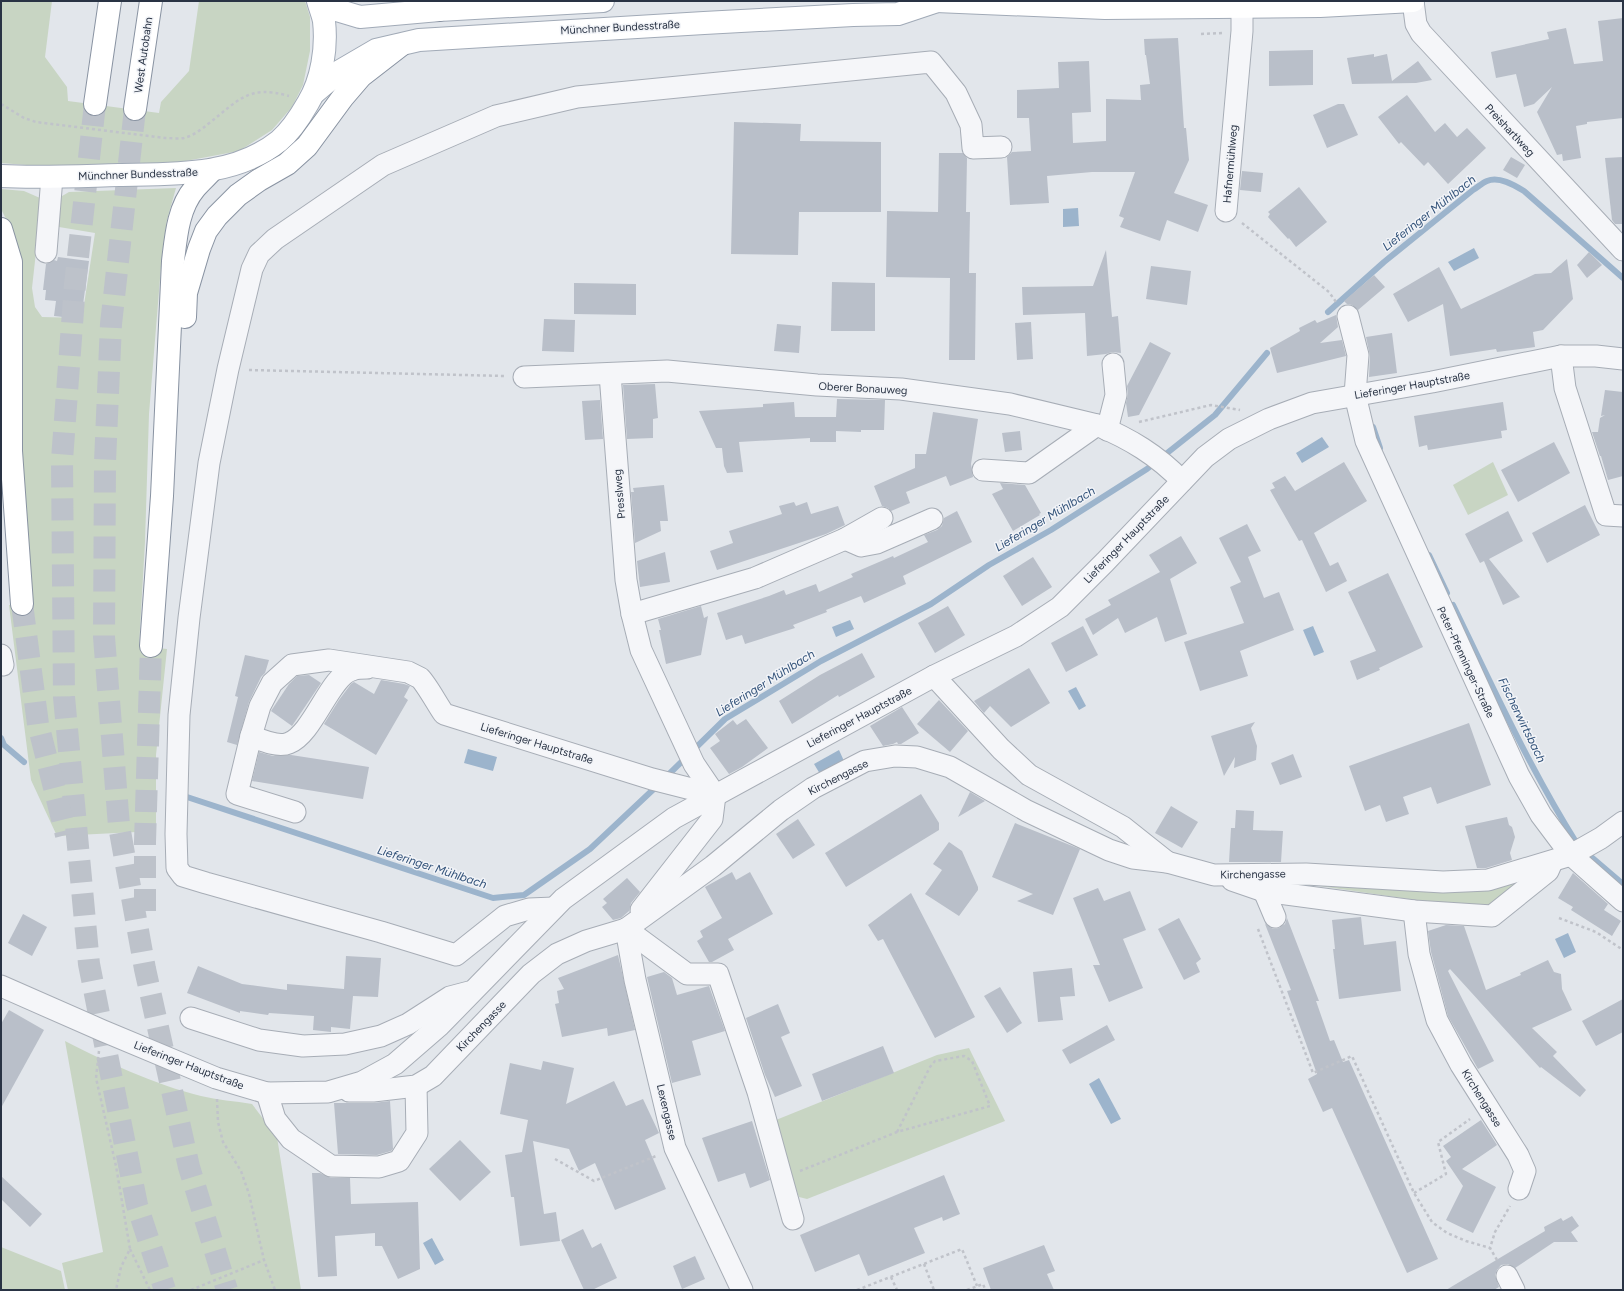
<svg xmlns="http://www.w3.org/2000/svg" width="1624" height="1291" viewBox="0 0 1624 1291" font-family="Figtree,sans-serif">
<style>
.green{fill:#c8d5c3}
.water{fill:#9cb4cc}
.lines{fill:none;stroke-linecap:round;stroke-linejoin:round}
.stream{stroke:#9cb4cc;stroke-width:6}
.building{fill:#b9bfc9}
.highway-tunnel{stroke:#bdc2ca;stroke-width:22;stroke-dasharray:22 11;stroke-linecap:butt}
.minor-casing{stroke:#a7adb6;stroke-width:23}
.major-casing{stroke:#a1aab7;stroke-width:24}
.highway-casing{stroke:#8993a2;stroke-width:24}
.path{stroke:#c0c3ca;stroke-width:2.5;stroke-dasharray:3 3;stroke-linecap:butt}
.minor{stroke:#f5f6f9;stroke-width:21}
.major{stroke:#fff;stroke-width:22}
.highway{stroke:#fff;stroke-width:22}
.labels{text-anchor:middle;stroke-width:3;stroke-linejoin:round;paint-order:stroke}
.street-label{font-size:11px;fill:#293344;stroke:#f2f4f8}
.water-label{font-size:12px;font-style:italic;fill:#325279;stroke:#f2f4f8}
</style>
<rect width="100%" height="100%" fill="#e2e6eb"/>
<g class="green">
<polygon points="1,1 52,1 45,57 67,87 68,101 159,113 161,102 189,71 199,1 305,1 310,17 310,51 303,85 292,107 272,130 239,151 175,163 53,167 1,163"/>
<polygon points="176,188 167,220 162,254 149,414 145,542 139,646 167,649 156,755 156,831 57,836 31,780 9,605 31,603 22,497 13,233 1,209 1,189 24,191 40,198 38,234 32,288 35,307 42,317 82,318 95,233 59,227 56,219 57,199 69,192"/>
<polygon points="1493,462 1508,495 1468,515 1453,485"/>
<polygon points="1538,873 1515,892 1488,906 1443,904 1299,883"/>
<path d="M65,1041C106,1062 156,1085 201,1096C217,1100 235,1101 252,1104L277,1137L301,1290H68L62,1263L103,1252Z"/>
<polygon points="969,1048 1005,1121 807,1199 799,1197 771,1122 937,1055"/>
<polygon points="1,1247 61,1271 65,1290 1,1290"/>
</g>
<g class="water">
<polygon points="1078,208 1079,226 1063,227 1063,209"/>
<polygon points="1474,248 1479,258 1454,271 1448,262"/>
<polygon points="1322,437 1329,447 1302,463 1296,453"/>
<polygon points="850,620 854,629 836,637 832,627"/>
<polygon points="1313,626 1324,652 1314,656 1303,630"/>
<polygon points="1076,687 1086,706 1079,710 1068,691"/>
<polygon points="468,749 497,757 493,771 464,763"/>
<polygon points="839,750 844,761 820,774 814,764"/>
<polygon points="1568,933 1576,952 1564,958 1555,939"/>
<polygon points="1099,1078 1121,1119 1111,1124 1089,1084"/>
<polygon points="432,1238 444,1260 435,1265 423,1243"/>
</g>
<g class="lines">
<g class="stream">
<path d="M1328,312L1384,262L1473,190C1478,187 1482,183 1487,181C1499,176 1514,185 1524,191L1623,278"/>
<polyline points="1373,427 1380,448"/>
<polyline points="1429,555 1447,593"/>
<path d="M1453,605C1492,685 1529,767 1576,842"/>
<polyline points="1,738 4,745 24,762"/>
<polyline points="664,779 725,719 821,661 931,604 989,565 1051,530 1147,469 1215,415 1267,353"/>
<polyline points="184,796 493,898 524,895 590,849 658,785"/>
<polyline points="1589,855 1623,884"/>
</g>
</g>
<g class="building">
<polygon points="1623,18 1623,118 1587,122 1587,124 1576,126 1581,158 1563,161 1562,154 1557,155 1537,112 1552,87 1534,104 1524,107 1516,74 1496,78 1491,52 1549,39 1547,32 1566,28 1574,64 1603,61 1598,21"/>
<polygon points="1178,38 1184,128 1186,128 1189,160 1174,193 1208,205 1198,232 1167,220 1160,241 1120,227 1124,218 1119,216 1135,172 1092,172 1047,176 1049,203 1010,205 1007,157 1012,152 1031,151 1029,118 1017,118 1017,90 1059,88 1058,62 1089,61 1091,112 1072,113 1073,143 1106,141 1106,99 1141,100 1140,85 1150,84 1146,55 1145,55 1144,39"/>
<polygon points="1313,50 1313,85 1269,86 1269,51"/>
<polygon points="1374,54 1374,57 1387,54 1392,81 1418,61 1432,80 1416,83 1352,84 1347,58"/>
<polygon points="1407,95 1435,132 1445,123 1457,137 1467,128 1486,148 1448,184 1428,162 1424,166 1401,142 1399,144 1378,117"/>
<polygon points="1338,104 1344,104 1358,135 1327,148 1313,115"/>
<polygon points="734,122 801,124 800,141 881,142 881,212 799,212 798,255 731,254"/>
<polygon points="939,153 963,153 967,158 966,212 970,212 969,273 976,273 975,360 949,360 950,278 886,277 887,211 938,212"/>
<polygon points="1511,157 1525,165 1517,178 1503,170"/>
<polygon points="1623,157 1623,224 1615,224 1612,220 1605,158"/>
<polygon points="1242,171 1263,173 1261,192 1240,190"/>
<polygon points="1299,187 1327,222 1296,247 1289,238 1288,239 1268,217 1270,214 1268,212"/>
<polygon points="1106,250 1112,317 1118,316 1121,353 1112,352 1106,354 1087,356 1085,313 1023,315 1022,287 1093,286"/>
<polygon points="1589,252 1602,265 1587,278 1577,265"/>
<polygon points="58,257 89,261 81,319 54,316 56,301 45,300 46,290 43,290 46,264 54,260 57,261"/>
<polygon points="1567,259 1573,299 1543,330 1533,332 1535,347 1497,352 1496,349 1450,356 1443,304 1408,322 1393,294 1439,267 1461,309 1535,274 1551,273"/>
<polygon points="1151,266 1191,271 1187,305 1146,299"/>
<polygon points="1374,275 1385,287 1358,310 1352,305 1347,304 1344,301"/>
<polygon points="832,282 875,283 875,331 831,331"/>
<polygon points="574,283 636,284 636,315 574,314"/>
<polygon points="1336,315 1338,327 1320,343 1342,340 1346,356 1277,373 1270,348 1300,331 1299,328 1315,320 1317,323"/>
<polygon points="544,319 575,320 574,352 542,351"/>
<polygon points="1031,322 1033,359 1017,360 1015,323"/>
<polygon points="777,324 801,326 799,353 774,351"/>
<polygon points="1392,333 1397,373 1369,377 1370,356 1366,337"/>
<polygon points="1150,342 1171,353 1139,415 1128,417 1126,403 1128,394 1127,386"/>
<polygon points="655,384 658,418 653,419 653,438 627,439 623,385"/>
<polygon points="1605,390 1623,392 1623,476 1608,480 1601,456 1600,456 1592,432 1598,432 1600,418 1605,415 1601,416"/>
<polygon points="837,399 885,400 884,430 861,430 861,432 836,431 836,442 810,442 810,438 739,442 743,472 727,473 724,466 722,448 716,448 699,411 763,407 763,404 794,402 795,417 836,417"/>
<polygon points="600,400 603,439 585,440 582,401"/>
<polygon points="1503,402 1507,430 1501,431 1502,438 1428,450 1427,445 1419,447 1414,416"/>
<polygon points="933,412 978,419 971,464 973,477 950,486 946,476 906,492 910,503 891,511 888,508 882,506 874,486 915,468 915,454 926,454"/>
<polygon points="1020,431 1022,450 1005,452 1002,433"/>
<polygon points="1554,442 1570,473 1518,502 1501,470"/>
<polygon points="1344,462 1367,501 1314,533 1330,566 1338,562 1347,581 1326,592 1302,540 1299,541 1270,490 1275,488 1272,483 1285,476 1295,491"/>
<polygon points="1000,483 1025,485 1041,513 1039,514 1040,515 1013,531 992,494 1003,489"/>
<polygon points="664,485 668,521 660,521 661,531 635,543 631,492 634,492 633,488"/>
<polygon points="794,502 796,506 807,502 811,514 838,506 845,525 826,534 717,570 710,551 733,543 729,531 782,514 779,506"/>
<polygon points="1585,505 1600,535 1547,563 1532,533"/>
<polygon points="957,511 972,542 903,576 906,584 864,603 861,596 826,610 827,612 793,625 795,628 745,644 742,635 726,640 717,613 769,596 784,590 786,595 816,584 819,592 853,577 851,574 893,556 894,558 928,542 924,535 937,530 942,526 944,518"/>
<polygon points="1508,511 1523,541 1489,559 1520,597 1503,605 1484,561 1480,563 1465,534"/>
<polygon points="1247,524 1261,551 1248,557 1264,598 1279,592 1294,630 1240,651 1248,676 1200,691 1184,642 1244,623 1230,587 1241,582 1219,538"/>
<polygon points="1181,536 1197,563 1170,579 1187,634 1165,642 1157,617 1125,633 1118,618 1093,635 1085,619 1111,605 1108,600 1160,572 1149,555"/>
<polygon points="665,552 670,582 640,587 637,561"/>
<polygon points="1033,557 1052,587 1022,606 1003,576"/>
<polygon points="1388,573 1423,647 1379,668 1380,670 1357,680 1350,661 1376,651 1348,592"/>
<polygon points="701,606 704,618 708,616 701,655 666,664 659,630 661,630 658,619"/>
<polygon points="948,606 965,635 935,653 918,623"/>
<polygon points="1083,626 1098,655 1066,672 1051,643"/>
<polygon points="862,653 875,677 839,697 838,695 792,724 779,701 820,675"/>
<polygon points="245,655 269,660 265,673 261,677 249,702 237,745 227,742 238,697 235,696"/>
<polygon points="1029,668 1050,703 1011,727 990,706 984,713 974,701"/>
<polygon points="309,675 321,683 292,726 271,711 289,684 297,676"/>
<polygon points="381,680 404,684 410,686 404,697 408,700 376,755 324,724 339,700 351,684 354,682 374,694"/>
<polygon points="939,700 968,731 950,752 917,724"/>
<polygon points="902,707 919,733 901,744 898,744 897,742 893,744 883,746 870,726"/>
<polygon points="746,719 768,748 742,767 729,774 710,748 720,741 715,734 733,720 737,725"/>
<polygon points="1255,722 1251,728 1257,746 1256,760 1234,768 1235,757 1224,776 1211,736"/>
<polygon points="1469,723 1491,785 1437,804 1431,787 1403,797 1409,814 1386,822 1380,805 1365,811 1349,766"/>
<polygon points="259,752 273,756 291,755 369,767 363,799 252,781"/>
<polygon points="1293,754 1302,777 1280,785 1271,763"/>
<polygon points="970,792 985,801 958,817"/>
<polygon points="921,794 939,823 939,830 846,887 825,853"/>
<polygon points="1171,806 1198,822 1182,848 1155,833"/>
<polygon points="1236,810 1254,811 1253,830 1283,831 1281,862 1229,862 1231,828 1235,828"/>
<polygon points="1507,817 1509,825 1512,827 1515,837 1510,853 1512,860 1486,868 1477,868 1465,826"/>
<polygon points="798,819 815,845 793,859 776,834"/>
<polygon points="1015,823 1080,849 1053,915 1017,901 1033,894 992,877"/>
<polygon points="949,842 962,851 978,887 978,890 959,916 925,894 942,870 933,864"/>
<polygon points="732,872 736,880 750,872 773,914 728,939 734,950 712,962 709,962 697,941 703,937 700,931 722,918 705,887"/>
<polygon points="1573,873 1608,904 1604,910 1621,921 1612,936 1571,910 1573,907 1558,898"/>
<polygon points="627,878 640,892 631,903 629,911 621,918 613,920 602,907 607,903 603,899"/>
<polygon points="1098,888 1104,901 1130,891 1146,930 1123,939 1143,988 1109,1002 1093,965 1100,965 1073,898"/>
<polygon points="911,893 975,1017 935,1038 883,939 878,941 868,925"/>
<polygon points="23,914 47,927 32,956 8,943"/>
<polygon points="1361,917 1364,945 1396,941 1401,991 1339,999 1333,949 1335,949 1332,920"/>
<polygon points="1179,918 1201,959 1196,963 1200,972 1184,980 1158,929"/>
<polygon points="1287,918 1319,1001 1316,1001 1330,1041 1334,1040 1343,1062 1349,1060 1438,1259 1407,1273 1332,1108 1323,1112 1308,1079 1317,1074 1287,991 1291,990 1265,924 1273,929 1279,928 1285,924"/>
<polygon points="1446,925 1464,926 1486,990 1521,975 1520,973 1548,960 1554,972 1561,974 1562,989 1572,1010 1532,1028 1557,1052 1553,1056 1586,1090 1580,1097 1541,1067 1540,1068 1450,969 1448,971 1494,1061 1478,1069 1448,1016 1431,952 1428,931"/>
<polygon points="618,955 635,1030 608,1036 607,1028 562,1037 555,1004 559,1003 557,991 564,989 558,978"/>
<polygon points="346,956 381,958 378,997 353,996 350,1029 331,1027 331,1032 313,1030 314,1016 269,1013 268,1015 240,1011 240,1013 187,993 198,966 242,984 287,990 287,984 344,989"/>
<polygon points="1072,968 1075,996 1060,997 1063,1020 1038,1022 1033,972"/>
<polygon points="664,972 672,978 677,995 709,986 725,1031 692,1041 701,1075 672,1083 647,977"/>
<polygon points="1000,987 1022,1023 1007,1033 984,996"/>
<polygon points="1623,999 1623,1032 1596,1046 1582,1021"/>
<polygon points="778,1004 790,1033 781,1037 802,1086 775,1097 765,1075 746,1018"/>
<polygon points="9,1010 44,1030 1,1108 1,1024"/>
<polygon points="1107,1025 1115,1040 1070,1064 1062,1050"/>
<polygon points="883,1046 894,1073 822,1101 812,1074"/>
<polygon points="543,1061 574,1068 566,1104 614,1081 626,1106 643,1099 659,1133 645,1140 666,1189 615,1210 595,1163 579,1171 569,1149 533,1141 544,1214 556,1212 560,1241 520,1246 514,1197 511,1197 505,1155 522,1152 528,1120 500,1114 510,1063 541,1070"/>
<polygon points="390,1101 393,1149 391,1151 377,1155 338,1154 334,1103 373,1103"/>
<polygon points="1481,1120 1497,1145 1462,1169 1496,1187 1473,1233 1446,1220 1463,1186 1446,1161 1451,1157 1443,1146"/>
<polygon points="752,1121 770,1180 750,1188 745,1173 718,1182 702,1138"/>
<polygon points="460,1140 491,1172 460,1201 429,1169"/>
<polygon points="312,1173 320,1173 331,1178 350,1178 351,1204 418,1202 420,1269 398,1279 382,1246 375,1246 375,1233 335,1236 337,1276 318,1277"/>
<polygon points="944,1175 960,1214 943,1221 942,1217 914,1228 925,1253 868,1276 859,1254 815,1272 800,1235"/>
<polygon points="1,1176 42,1214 30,1227 1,1199"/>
<polygon points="1572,1216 1579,1226 1571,1232 1578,1242 1554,1242 1515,1268 1508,1264 1501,1265 1497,1270 1495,1275 1499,1287 1494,1290 1446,1290 1545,1231 1544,1227 1561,1218 1563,1221"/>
<polygon points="583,1229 592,1248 601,1243 617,1278 592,1290 584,1290 561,1240"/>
<polygon points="1044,1245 1055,1271 1047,1274 1054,1290 991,1290 983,1268"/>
<polygon points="695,1256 705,1279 682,1289 673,1266"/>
</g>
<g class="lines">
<g class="highway-tunnel">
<polyline points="95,104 75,284 62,460 64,697 89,964 137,1205 165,1290"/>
<polyline points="135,109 111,324 105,462 104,637 119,826 145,969 189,1167 227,1290"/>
<polyline points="22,604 38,724 66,835"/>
<polyline points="145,911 145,842 151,646"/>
</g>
<g class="minor-casing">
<g id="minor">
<polyline points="1413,1 1416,24 1421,33 1623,250"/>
<polyline points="1226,211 1242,31 1242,7"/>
<polyline points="46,252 52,177"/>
<polyline points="1348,316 1358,355 1355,395 1366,441 1519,776 1541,815 1571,855 1623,901"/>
<polyline points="1561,356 1565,388 1606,515 1623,516"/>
<polyline points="610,374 626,580 632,614 641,650 694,764 715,795"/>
<path d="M524,377L667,371L817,385L901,389L1010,404L1097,425C1130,439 1157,455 1182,481"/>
<polyline points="1107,430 1116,395 1113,364"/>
<polyline points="983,470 1029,473 1097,425"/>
<polyline points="845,539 861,546 877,543 932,519"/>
<polyline points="632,614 755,578 845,539 882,518"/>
<polyline points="1,655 3,665"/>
<polyline points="934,676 1001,749 1029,775 1123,827 1167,862"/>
<path d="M251,736C261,740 278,748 289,743C313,734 330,676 352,670C356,668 362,668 367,668"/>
<path d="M295,812L237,794L251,736L260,706L272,683L292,665L329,660L408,672C412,674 416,676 420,678C427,685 437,704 444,714L652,779L715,795"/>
<polyline points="1232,880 1264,891 1414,911 1492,916 1548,871 1552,862"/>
<polyline points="1264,891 1275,917"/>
<polyline points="554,908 529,909 505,916 456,955 381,932 206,883 183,876 177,868 176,834 179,715 189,618 209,463 228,369 252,269 259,254 275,239 383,165 496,116 577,97 931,62 956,93 971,125 973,148 1001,147"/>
<polyline points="641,910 712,819 715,795"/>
<polyline points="1414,911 1419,954 1437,1020 1461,1065 1518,1155 1525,1171 1519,1189"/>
<polyline points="626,929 635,980 675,1148 742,1290"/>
<polyline points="626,929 687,974 718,974 758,1092 793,1219"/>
<polyline points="1,986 101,1030 216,1078 267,1093 328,1092 362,1082 395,1064 440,1025 563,899 674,818 934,676 1016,636 1060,607 1105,562 1205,457 1229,439 1269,419 1312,403 1432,382 1561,356 1596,356 1623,359"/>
<polyline points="191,1018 259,1040 303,1046 345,1044 381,1036 408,1024 450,997 469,992"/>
<polyline points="349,1091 373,1091 416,1086 433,1076 531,974 557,954 586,941 626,929 713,866 781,810 813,788 865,761 895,756 917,757 950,767 1027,811 1109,850 1133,858 1167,862 1214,875 1306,874 1443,882 1488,880 1571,855 1601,838 1623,822"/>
<polyline points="267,1093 275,1119 291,1139 331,1166 379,1167 399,1161 417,1133 416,1086"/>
<polyline points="1507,1276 1514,1290"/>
</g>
</g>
<g class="major-casing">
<g id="major">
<polyline points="325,1 340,11 360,17 439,10 603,1"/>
<polyline points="936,1 1105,8 1320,6 1413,1"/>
<polyline points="315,92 340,71 376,50 419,40 704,23 853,15 898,14 937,1"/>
<path d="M1,176C40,178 80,176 119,175C173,174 234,177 279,141C291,131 300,117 308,103C322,80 327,48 324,21C323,15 320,8 318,1"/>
</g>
</g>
<g class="highway-casing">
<g id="highway">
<polyline points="427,1 439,10"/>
<polyline points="95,104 110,1"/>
<polyline points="135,109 151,1"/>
<polyline points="1,229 11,262 11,451 22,604"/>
<polyline points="185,317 186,293 199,249 206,231 217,216 238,195 259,180 287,164 307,146 343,97 361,76 401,45"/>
<path d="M151,646L162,496L173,261C176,236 178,208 195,188C200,182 207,176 212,170"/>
</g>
</g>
<g class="path">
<polyline points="1201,34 1223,33"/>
<path d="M1,104L24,118L36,122L165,138C171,138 178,139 184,138C192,136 201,130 208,124C238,101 248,84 289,96"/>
<polyline points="1242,223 1329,292 1336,302"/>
<polyline points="249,370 506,376"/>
<polyline points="1139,422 1211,405 1240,410"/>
<polyline points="1559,918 1596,932 1623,950"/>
<polyline points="1258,929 1313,1073 1352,1056 1414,1193 1432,1222 1447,1233 1466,1241 1490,1248"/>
<polyline points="99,1051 96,1078 116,1166 130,1249 121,1267 116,1290"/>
<polyline points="217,1099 218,1122 223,1142 241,1171 249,1194 264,1260 275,1290"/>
<polyline points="555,1159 594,1181 656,1156"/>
<polyline points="800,1171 897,1132 990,1106 972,1061 964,1056 935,1061 930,1067 897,1132"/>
<polyline points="1414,1193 1446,1174 1438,1142 1470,1119"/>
<polyline points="130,1249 150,1290"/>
<polyline points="1497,1260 1490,1248 1495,1232 1510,1206"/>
<polyline points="924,1264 934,1290"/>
<polyline points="891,1277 897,1290"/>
<polyline points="191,1290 264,1260"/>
<polyline points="857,1290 962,1249 977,1286"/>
<polyline points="967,1290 983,1284 985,1289"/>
</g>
<use href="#minor" class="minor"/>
<use href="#major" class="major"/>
<use href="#highway" class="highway"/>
</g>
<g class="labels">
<g class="street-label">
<text transform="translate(620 27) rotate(-3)" y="4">Münchner Bundesstraße</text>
<text transform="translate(143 55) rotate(-82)" y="4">West Autobahn</text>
<text transform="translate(1510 130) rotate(47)" y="4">Preishartlweg</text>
<text transform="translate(1230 164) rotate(-85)" y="4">Hafnermühlweg</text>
<text transform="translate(138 174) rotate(-2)" y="4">Münchner Bundesstraße</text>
<text transform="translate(1412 385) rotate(-10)" y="4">Lieferinger Hauptstraße</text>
<text transform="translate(863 388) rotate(3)" y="4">Oberer Bonauweg</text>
<text transform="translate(619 494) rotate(-95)" y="4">Presslweg</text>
<text transform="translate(1126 539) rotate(-46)" y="4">Lieferinger Hauptstraße</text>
<text transform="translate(1466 662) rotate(65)" y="4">Peter-Pfenninger-Straße</text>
<text transform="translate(859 717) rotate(-28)" y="4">Lieferinger Hauptstraße</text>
<text transform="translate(537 743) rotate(17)" y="4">Lieferinger Hauptstraße</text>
<text transform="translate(838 777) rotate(-27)" y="4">Kirchengasse</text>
<text transform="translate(1253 874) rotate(-1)" y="4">Kirchengasse</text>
<text transform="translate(481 1026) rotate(-46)" y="4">Kirchengasse</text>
<text transform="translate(189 1065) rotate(21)" y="4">Lieferinger Hauptstraße</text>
<text transform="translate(1482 1098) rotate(58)" y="4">Kirchengasse</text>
<text transform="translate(667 1112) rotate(77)" y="4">Lexengasse</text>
</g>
<g class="water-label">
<text transform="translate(1429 213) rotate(-38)" y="4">Lieferinger Mühlbach</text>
<text transform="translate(1045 519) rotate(-31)" y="4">Lieferinger Mühlbach</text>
<text transform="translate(765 683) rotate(-32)" y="4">Lieferinger Mühlbach</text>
<text transform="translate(1522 720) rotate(64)" y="4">Fischerwirtsbach</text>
<text transform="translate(432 867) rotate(18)" y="4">Lieferinger Mühlbach</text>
</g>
</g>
<rect width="1624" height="1291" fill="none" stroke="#293344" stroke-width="4"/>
</svg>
